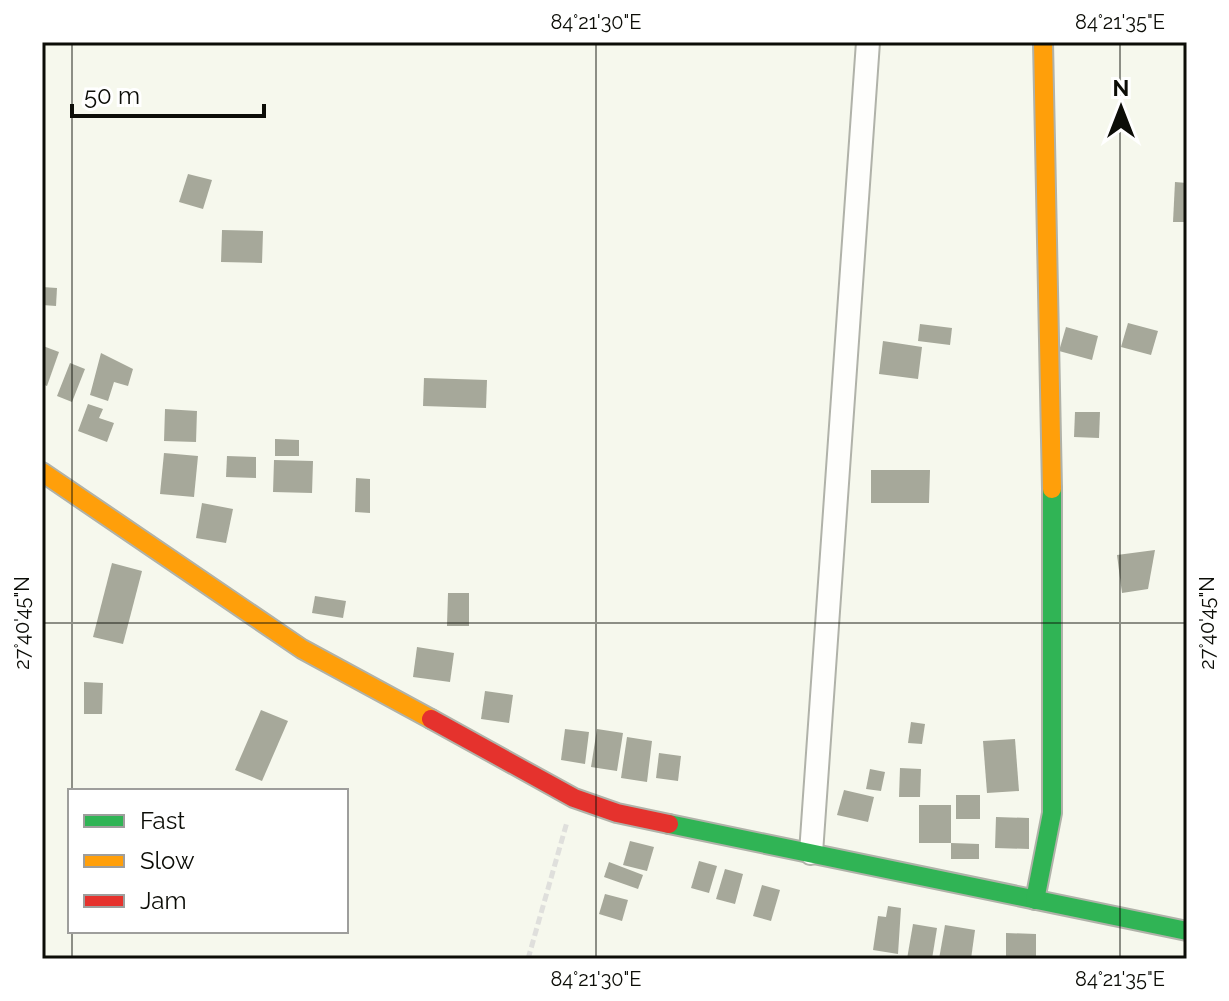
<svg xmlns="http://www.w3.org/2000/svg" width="1229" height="1001" viewBox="0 0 1229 1001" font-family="Raleway,sans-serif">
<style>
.building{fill:#a6a89a}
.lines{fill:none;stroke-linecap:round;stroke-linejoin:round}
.street-casing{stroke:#b0b2a9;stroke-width:26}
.fast-casing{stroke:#b0b2a9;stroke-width:22}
.slow-casing{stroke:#b0b2a9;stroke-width:22}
.jam-casing{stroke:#b0b2a9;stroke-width:22}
.path{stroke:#dfdfdc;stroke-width:5;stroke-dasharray:8 4;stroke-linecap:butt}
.street{stroke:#fefefc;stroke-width:22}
.fast{stroke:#30b455;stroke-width:18}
.slow{stroke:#ff9f0a;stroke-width:18}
.jam{stroke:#e5322d;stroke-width:18}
.ticks{fill:none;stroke:#0c0d07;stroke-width:2;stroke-opacity:0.45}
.neatline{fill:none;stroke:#0c0d07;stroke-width:3}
.ticks-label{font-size:20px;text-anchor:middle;fill:#0c0d07}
</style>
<rect width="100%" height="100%" fill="#f6f8ed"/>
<g class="building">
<polygon points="188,174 212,180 203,209 179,202"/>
<polygon points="1175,182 1187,183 1187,222 1173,222"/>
<polygon points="222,230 263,231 262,263 221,262"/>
<polygon points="42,287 57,288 56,306 42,305"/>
<polygon points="1128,323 1158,331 1151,355 1121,347"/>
<polygon points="920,324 952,328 950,345 918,341"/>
<polygon points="1066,327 1098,336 1092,360 1059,351"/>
<polygon points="883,341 922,347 918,379 879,374"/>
<polygon points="43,346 59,352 47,386 42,384"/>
<polygon points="101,353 133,369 128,386 114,382 108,401 90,395"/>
<polygon points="70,363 85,369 72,402 57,396"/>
<polygon points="424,378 487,380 486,408 423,406"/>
<polygon points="88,404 103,409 99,418 114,423 107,442 78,431"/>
<polygon points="165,409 197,411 196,442 164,441"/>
<polygon points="1075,412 1100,412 1099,438 1074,437"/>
<polygon points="275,439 299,440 299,456 275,456"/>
<polygon points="164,453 198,456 194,497 160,494"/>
<polygon points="227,456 256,457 256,478 226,477"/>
<polygon points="274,460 313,461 312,493 273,492"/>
<polygon points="871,470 930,470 929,503 871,503"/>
<polygon points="356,478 370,479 370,513 355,512"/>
<polygon points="202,503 233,509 226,543 196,538"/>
<polygon points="1155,550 1148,589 1122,593 1117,555"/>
<polygon points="112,563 142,571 123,644 93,637"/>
<polygon points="448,593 469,593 469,626 447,626"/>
<polygon points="315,596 346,601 343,618 312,613"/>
<polygon points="417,647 454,653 450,682 413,677"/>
<polygon points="84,682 103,683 102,714 84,714"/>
<polygon points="485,691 513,695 509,723 481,719"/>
<polygon points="261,710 288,721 262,781 235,770"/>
<polygon points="911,722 925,724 922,744 908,743"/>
<polygon points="565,729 589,732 585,764 561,760"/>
<polygon points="597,729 623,733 617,771 591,767"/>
<polygon points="627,737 652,741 647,782 621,778"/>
<polygon points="1015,739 1019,791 987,793 983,741"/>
<polygon points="659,753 681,756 678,781 656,778"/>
<polygon points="900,768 921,769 920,797 899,797"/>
<polygon points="870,769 885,772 881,791 866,789"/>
<polygon points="844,790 874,797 868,822 837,815"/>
<rect x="956" y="795" width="24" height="24"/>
<rect x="919" y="805" width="32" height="38"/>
<polygon points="996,817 1029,818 1029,849 995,848"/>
<polygon points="630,841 654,847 647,871 623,865"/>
<polygon points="951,843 979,844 979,859 951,859"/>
<polygon points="699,861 717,866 709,893 691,888"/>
<polygon points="609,862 643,875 638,889 604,877"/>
<polygon points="725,869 743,874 735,904 716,899"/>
<polygon points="762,885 780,890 771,921 753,916"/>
<polygon points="605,894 628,900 622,921 599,914"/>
<polygon points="888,906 901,908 898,954 873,950 878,916 886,917"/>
<polygon points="913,924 937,928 932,959 907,959"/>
<polygon points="945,925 975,930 971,959 939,959"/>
<polygon points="1006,933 1036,934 1036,959 1006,959"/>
</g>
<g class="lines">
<g class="street-casing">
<polyline id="street" points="811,853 868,42"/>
</g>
<g class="fast-casing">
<g id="fast">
<polyline points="669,824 1187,931"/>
<polyline points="1035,900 1052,813 1052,489"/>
</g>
</g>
<g class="slow-casing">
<g id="slow">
<polyline points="1043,42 1052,489"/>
<polyline points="42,472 302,649 431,719"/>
</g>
</g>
<g class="jam-casing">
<polyline id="jam" points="431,719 574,798 617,813 669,824"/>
</g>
<polyline class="path" points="528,959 567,822"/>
<use href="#street" class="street"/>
<use href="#fast" class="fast"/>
<use href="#slow" class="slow"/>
<use href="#jam" class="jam"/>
</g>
<path class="ticks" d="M72,42V791M596,42V959M1120,42V959M42,623H1187M72,931V959"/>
<rect width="1229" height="1001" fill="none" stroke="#ffffff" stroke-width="88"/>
<rect x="68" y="789" width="280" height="144" fill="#ffffff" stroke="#9e9e9c" stroke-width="2"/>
<rect x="84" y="815" width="40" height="12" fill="#30b455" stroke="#9e9e9c" stroke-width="2"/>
<text x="140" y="829" font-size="24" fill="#0c0d07">Fast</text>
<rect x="84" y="855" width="40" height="12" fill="#ff9f0a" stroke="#9e9e9c" stroke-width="2"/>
<text x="140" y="869" font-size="24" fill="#0c0d07">Slow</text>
<rect x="84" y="895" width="40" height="12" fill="#e5322d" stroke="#9e9e9c" stroke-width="2"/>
<text x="140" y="909" font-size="24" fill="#0c0d07">Jam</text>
<g transform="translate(1121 108)" stroke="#ffffff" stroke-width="6" paint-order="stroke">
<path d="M0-6L14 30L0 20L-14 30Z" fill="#0c0d07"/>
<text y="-12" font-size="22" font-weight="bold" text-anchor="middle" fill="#0c0d07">N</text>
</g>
<path d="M72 104v12h192v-12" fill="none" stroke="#0c0d07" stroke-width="4"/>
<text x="84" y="104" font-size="24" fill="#0c0d07" stroke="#ffffff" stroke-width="6" paint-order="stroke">50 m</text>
<rect x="44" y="44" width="1141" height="913" class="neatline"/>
<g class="ticks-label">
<text x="596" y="29">84°21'30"E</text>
<text x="1120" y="29">84°21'35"E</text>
<text transform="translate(22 623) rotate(-90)" y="7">27°40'45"N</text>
<text transform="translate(1207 623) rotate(-90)" y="7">27°40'45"N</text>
<text x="596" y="986">84°21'30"E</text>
<text x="1120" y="986">84°21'35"E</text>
</g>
</svg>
